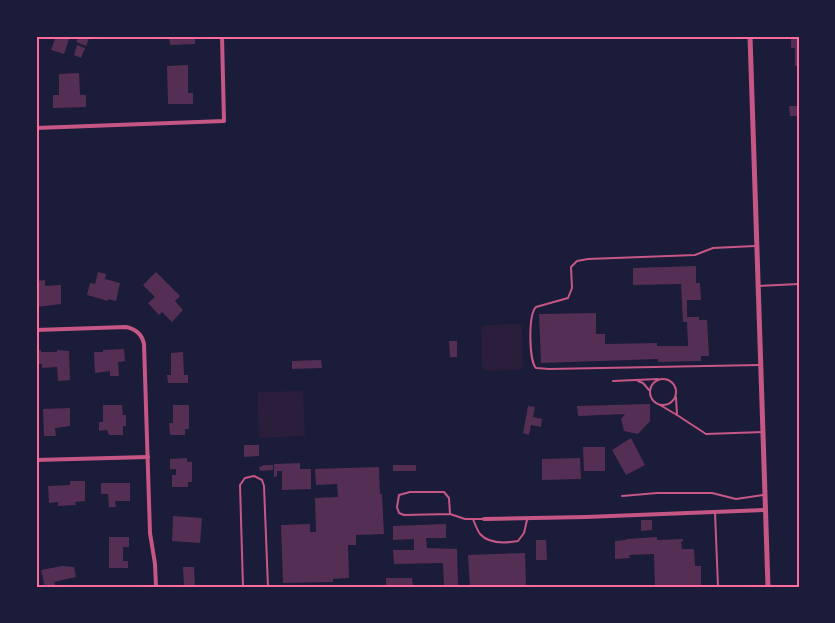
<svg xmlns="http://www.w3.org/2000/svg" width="835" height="623" viewBox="0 0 835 623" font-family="'Exo 2',sans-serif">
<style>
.green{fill:#2a1e3b}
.building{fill:#542f53}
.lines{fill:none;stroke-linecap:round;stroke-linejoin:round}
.service{stroke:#c65784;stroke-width:2}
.minor{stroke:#c65784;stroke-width:4}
.tertiary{stroke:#c65784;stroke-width:5}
.neatline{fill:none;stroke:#ff6b9d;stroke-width:2}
</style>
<rect width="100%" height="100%" fill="#1b1b3a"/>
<g class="green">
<polygon points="519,324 522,327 523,367 519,370 486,371 482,367 481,328 484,325"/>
<polygon points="303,391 305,436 259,438 257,392"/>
</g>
<g class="building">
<polygon points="56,36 70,36 64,54 51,50"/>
<polygon points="72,36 90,36 86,46 76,42 78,38"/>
<polygon points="169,36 195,36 195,44 170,45"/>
<polygon points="791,36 799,36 799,66 795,66 795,48 791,48"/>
<polygon points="77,45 85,48 81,58 74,55"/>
<polygon points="188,65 188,93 193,93 193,104 168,104 167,66"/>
<polygon points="79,73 80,95 86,95 86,107 53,108 53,95 59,95 59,74"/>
<polygon points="789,106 799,106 799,116 790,116"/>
<polygon points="696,266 696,283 700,283 701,300 687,300 687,317 699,317 699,320 707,320 709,356 701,356 701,361 658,362 658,359 541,363 539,314 596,313 596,334 605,334 605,344 657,343 657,346 688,346 687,322 683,322 681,284 633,285 633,268"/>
<polygon points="98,272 106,274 105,279 120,283 116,301 108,299 108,301 87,295 90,283 95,284"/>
<polygon points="156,272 180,296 175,301 183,310 172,322 162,312 159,315 148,303 155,297 143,285"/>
<polygon points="45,280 45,286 61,285 61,304 36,307 37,281"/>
<polygon points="449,341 457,341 457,357 450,357"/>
<polygon points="124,349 125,361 118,362 119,376 110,376 110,371 95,373 94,352 103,352 103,350"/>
<polygon points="41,350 41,352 57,352 57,350 69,351 70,380 58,381 57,367 42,368 42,364 36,364 36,351"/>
<polygon points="183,352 184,375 188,375 188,383 168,383 167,375 171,375 171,353"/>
<polygon points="321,360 322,368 292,369 292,361"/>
<polygon points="650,404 650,421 638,434 624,431 621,419 625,414 578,416 577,406"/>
<polygon points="103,405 122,405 123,415 126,415 126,426 123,426 123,435 109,435 107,430 99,431 99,422 103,422"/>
<polygon points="173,405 189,405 189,429 185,429 185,435 170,435 169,423 173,423"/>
<polygon points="528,406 535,407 533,417 542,419 541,427 531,425 529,435 523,433"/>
<polygon points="70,408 70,426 55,428 56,436 44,436 43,409"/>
<polygon points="631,438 645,465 626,475 612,450"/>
<polygon points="244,445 259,445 259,456 244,457"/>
<polygon points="583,447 605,447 605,471 584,471"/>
<polygon points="187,458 187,462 192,462 192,482 188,482 188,487 172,487 172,475 176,475 176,469 170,469 170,459"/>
<polygon points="580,458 581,479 542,480 542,459"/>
<polygon points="300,463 300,469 311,469 311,489 282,490 282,471 277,471 277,476 274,477 274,464"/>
<polygon points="263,465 273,465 273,470 260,471 259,467 263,466"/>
<rect x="393" y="465" width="23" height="6"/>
<polygon points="379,467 380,494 382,494 384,534 356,535 356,545 348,545 349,578 333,579 333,582 283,583 281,525 310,524 310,532 316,532 315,498 338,497 337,484 316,485 315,469"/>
<polygon points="70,481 85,481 85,501 75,502 76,505 58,506 58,502 49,503 48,486 70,485"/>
<polygon points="101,483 130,483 130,501 115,501 116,507 109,507 108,494 101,494"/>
<polygon points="173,516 202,518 200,543 172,541"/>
<polygon points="641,520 652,520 652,530 641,531"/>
<polygon points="446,524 446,538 426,538 427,548 457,549 458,587 444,587 443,563 394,564 393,550 414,550 414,539 393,540 393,526"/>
<polygon points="109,537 129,537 129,547 123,547 123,561 128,561 128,568 109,568"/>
<polygon points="657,537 657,540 683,539 683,541 681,542 682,549 694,549 695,566 701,566 701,586 655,587 654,554 629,555 630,558 615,559 615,541 626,540 626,539"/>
<polygon points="536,540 546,540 547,560 536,560"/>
<polygon points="525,553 526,587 470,587 468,555"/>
<polygon points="62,566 74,567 76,577 54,582 56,587 45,587 41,570"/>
<polygon points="183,567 194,567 195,587 184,587"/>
<polygon points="386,578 412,578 413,587 386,587"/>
</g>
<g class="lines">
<g class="service">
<path d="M755,246L713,248L695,255L588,259L577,261L571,267L572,288L568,298L536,307C528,315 529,361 536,368L549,369L759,365"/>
<polyline points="759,286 799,284"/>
<circle cx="663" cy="392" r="13"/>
<polyline points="613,381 658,379"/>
<polyline points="638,381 643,383 649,390"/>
<polyline points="676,397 677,415"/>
<polyline points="660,405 677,415 706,434 763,432"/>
<polyline points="622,496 657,493 712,493 736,499 763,495"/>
<polyline points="715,512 718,587"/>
<polyline points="450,514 449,498 444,492 410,492 399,495 397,507 399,513 404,515 450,514 465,519 484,519"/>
<path d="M473,519C475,524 477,530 480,534C489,544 507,543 518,541L524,533L527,520"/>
<polyline points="243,587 240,485 245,478 254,476 262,480 264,486 268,587"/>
</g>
<g class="minor">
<polyline points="36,128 224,121 222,36"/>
<path d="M36,330L126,327C136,329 142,334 144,344L150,533L155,564L156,587"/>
<polyline points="36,460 148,457"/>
<polyline points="484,519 586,517 766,510"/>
</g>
<polyline class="tertiary" points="750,36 768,587"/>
</g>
<rect width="835" height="623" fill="none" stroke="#1b1b3a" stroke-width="75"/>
<rect x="38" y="38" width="760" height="548" class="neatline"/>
</svg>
